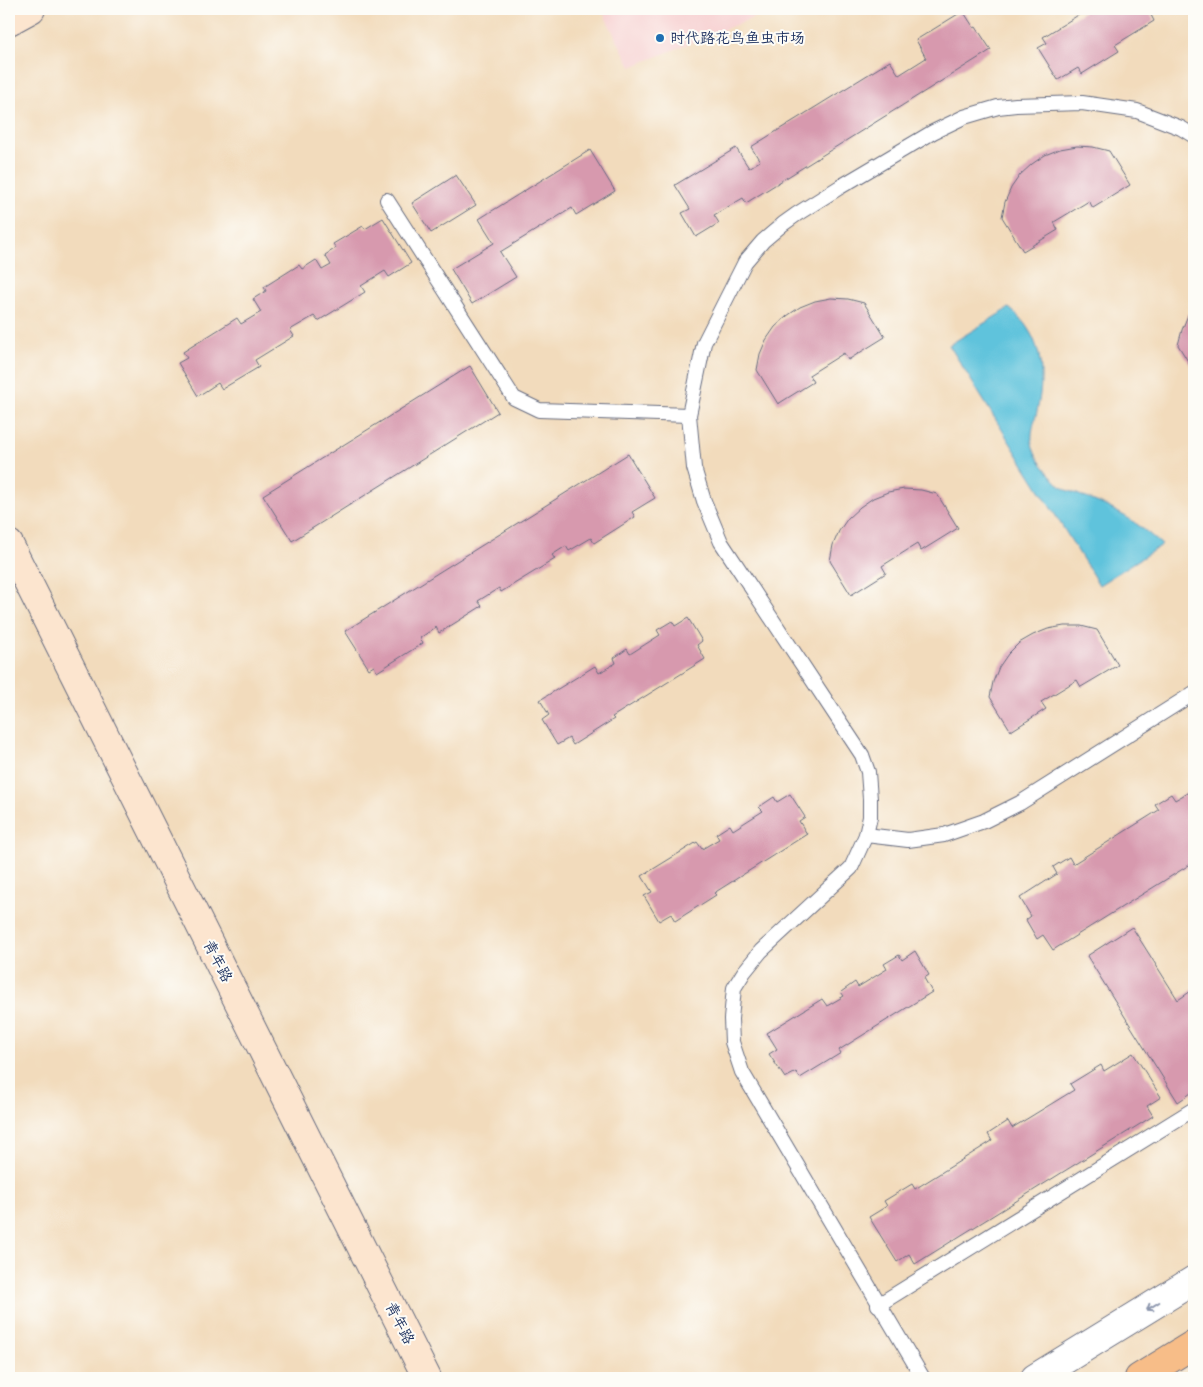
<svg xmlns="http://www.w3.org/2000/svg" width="1203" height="1387" viewBox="0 0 1203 1387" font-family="'Patrick Hand','LXGW WenKai TC',sans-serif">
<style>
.built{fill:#f7cfd0}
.water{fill:#5ec3dc;stroke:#3c799d}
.building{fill:#d799ae}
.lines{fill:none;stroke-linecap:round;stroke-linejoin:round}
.lane-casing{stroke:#666b7f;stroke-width:16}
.street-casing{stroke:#666b7f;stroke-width:30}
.secondary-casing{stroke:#666b7f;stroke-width:30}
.primary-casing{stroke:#666b7f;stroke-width:30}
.lane{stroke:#fff;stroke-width:14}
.street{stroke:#fff;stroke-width:28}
.secondary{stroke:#fce5cf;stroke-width:28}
.primary{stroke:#f7bd88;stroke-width:28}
.oneway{stroke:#8d97ae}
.poi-dot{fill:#1f6fb2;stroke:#fdfcf7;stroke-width:2}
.labels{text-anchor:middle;stroke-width:4;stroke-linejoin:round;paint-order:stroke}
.poi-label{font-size:15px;fill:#1b2f5e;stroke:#fdfcf7;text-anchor:start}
.street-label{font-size:15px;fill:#1b2f5e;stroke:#fdfcf7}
</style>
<rect width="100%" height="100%" fill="#fdfcf7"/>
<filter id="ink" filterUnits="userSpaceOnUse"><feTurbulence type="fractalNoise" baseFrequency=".02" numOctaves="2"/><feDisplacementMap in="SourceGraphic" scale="10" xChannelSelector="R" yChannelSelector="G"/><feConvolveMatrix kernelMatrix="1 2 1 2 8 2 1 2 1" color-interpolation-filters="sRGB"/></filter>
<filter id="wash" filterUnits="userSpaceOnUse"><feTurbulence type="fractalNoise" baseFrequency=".0096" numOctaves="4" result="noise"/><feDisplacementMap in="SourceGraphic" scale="20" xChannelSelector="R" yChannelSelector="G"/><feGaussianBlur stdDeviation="1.12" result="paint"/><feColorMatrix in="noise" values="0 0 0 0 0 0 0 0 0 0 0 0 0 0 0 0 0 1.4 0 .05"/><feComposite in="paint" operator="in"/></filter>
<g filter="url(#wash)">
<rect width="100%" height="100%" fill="#f2dbbc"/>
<polygon class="built" points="601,9 775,9 631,67"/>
<path class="water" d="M1009,308C1039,332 1045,364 1039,401C1036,423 1025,437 1038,459C1042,465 1058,485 1063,488C1067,491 1073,492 1077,494C1091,500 1106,505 1119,513C1135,521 1148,533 1162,545L1099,585L949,345Z"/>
<g id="blocks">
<g class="building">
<polygon points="1088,9 1160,9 1151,15 1154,21 1115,45 1119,51 1082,74 1078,68 1058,80 1038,48 1047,43 1043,37"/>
<polygon points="963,11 974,28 976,27 991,50 746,203 743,198 714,215 719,223 696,237 682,213 690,209 675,185 736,148 749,168 760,161 751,147 890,61 899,75 926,58 916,40"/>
<polygon points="1077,146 1093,147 1109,151 1130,185 1093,208 1089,201 1054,222 1058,230 1023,251 1002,217 1005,202 1011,188 1020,175 1032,164 1045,155 1060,149"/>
<polygon points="590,150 615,191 576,215 572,208 500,252 516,277 472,304 451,269 494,243 479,219"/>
<polygon points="456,175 476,205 431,233 412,203"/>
<polygon points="383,218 411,263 389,277 385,271 361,286 365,292 318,321 314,316 290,330 294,336 255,360 259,367 222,389 218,383 198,396 178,363 187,358 183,352 237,318 241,324 261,312 253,299 266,291 264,287 299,265 302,269 316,260 322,270 331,265 325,255 336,248 333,244 363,226 365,229"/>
<polygon points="831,298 848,299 864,303 885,337 848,360 844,353 809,375 813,382 778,404 757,370 760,354 766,340 775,327 787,316 800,307 815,301"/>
<polygon points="1194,306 1194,371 1178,345 1182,330 1188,315"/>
<polygon points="470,366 498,412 292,541 263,495"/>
<polygon points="628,454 655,498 632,512 635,517 594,543 591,538 569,551 566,546 552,555 555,559 501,592 499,588 478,601 482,606 439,633 436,627 420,638 423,643 377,672 374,666 369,669 345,631"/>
<polygon points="904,489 921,490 937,494 958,528 921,551 917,544 882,566 886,573 851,595 830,561 833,545 839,531 848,518 860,507 873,498 888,492"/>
<polygon points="688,618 702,641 697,645 705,659 612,717 614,719 573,745 569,738 557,745 542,720 549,715 540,700 595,666 599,673 616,663 614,658 627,649 630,654 660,635 657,630 672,621 675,626"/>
<polygon points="1064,626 1081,626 1097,630 1118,665 1081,687 1077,680 1041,702 1046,709 1011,731 990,697 993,682 999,667 1008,654 1019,643 1033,635 1048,629"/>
<polygon points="1194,789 1194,862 1053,950 1043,935 1037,939 1026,920 1031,916 1020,898 1057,874 1053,867 1069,857 1073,864 1159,810 1155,804 1171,794 1175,800"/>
<polygon points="790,794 805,817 799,821 807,834 714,893 716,895 675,921 671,914 659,921 644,896 652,892 642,876 697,842 702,849 719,839 716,834 730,825 733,830 763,811 759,807 774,797 777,802"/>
<polygon points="1132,927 1178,1000 1194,989 1194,1091 1178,1102 1087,956"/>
<polygon points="915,951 929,975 924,978 932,992 839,1050 841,1053 800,1078 796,1072 785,1078 769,1054 777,1049 767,1033 822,999 827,1006 844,996 841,992 855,982 858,987 887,969 884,964 899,955 902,960"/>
<polygon points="1133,1053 1161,1097 1147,1106 1153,1116 915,1264 909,1254 897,1262 869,1217 887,1206 884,1201 912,1184 915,1189 992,1141 988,1134 1008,1121 1012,1128 1074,1090 1070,1084 1101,1065 1104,1071"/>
</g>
</g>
</g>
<g filter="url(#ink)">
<use href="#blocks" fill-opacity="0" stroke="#666b7f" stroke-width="1"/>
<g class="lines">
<g class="lane-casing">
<g id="lane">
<polyline points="387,200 514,398 539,410 689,415"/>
<polyline points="866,835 908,840 944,835 984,821 1020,803 1194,693"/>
<polyline points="878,1305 1194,1109"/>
<polyline points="923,1378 742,1072 732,1042 731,1019 734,988 744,972 761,951 851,868 866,835 870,817 870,799 868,772 862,755 721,542 704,501 694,468 689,415 704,343 745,262 763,241 783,224 797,214 840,187 933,132 964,117 998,107 1016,105 1082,103 1137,111 1181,128 1194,136"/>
</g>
</g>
<g class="street-casing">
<polyline id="street" points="1035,1378 1194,1280"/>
</g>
<g class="secondary-casing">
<g id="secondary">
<polyline points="9,21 31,9"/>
<polyline points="9,544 427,1378"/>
</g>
</g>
<g class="primary-casing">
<polyline id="primary" points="1139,1378 1194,1344"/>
</g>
<use href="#lane" class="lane"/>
<use href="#street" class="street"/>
<use href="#secondary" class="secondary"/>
<use href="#primary" class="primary"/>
</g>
<defs><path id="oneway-shaft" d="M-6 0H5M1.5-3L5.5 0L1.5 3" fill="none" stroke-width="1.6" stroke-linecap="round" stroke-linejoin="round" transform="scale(1.25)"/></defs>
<use class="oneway" href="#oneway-shaft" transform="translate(1153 1306) rotate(148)"/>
</g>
<circle class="poi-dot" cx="660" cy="38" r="5"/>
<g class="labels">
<g class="poi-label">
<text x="670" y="43">时代路花鸟鱼虫市场</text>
</g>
<g class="street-label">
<text transform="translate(218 961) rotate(63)" y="5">青年路</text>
<text transform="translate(400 1323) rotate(63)" y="5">青年路</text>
</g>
</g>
<rect width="1203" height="1387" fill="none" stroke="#fdfcf7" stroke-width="30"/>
</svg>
